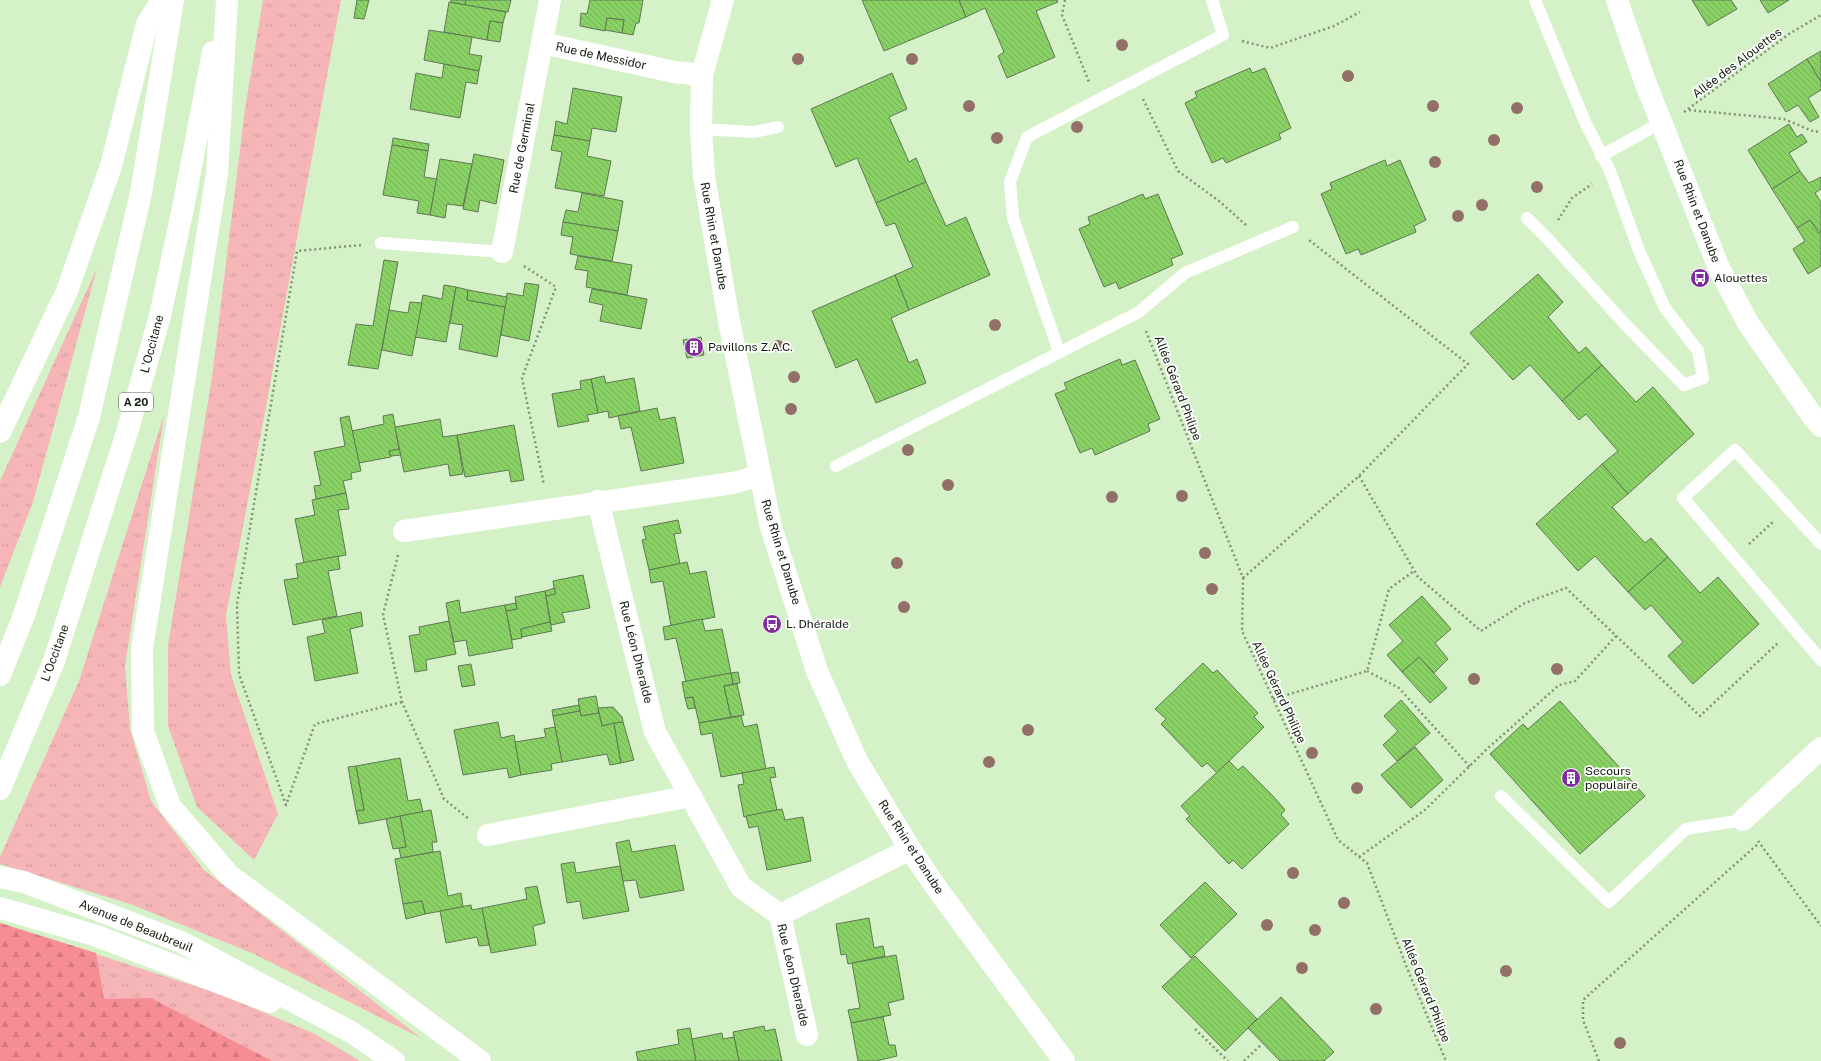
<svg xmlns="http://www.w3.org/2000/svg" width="1821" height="1061" viewBox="0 0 1821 1061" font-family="'Public Sans',sans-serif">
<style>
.grass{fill:url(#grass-tufts)}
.forest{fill:url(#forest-firs)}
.building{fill:url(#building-back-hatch);stroke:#5f7853}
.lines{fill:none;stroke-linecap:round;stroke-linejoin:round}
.path{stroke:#809477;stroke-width:2.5;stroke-dasharray:2 3;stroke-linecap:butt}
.service{stroke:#fff;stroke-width:12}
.minor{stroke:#fff;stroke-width:22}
.secondary{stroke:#fff;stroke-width:22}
.motorway{stroke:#fff;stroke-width:22}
.tree{fill:#927068}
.labels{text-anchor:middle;stroke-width:3.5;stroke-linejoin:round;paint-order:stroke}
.shield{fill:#fff;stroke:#585f56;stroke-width:1}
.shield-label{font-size:11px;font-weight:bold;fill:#111b0d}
.street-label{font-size:12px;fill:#111b0d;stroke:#fff}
.poi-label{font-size:12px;fill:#111b0d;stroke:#fff;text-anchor:start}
</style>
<defs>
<pattern id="grass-tufts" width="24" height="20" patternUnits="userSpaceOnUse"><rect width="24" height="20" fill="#f6b6b8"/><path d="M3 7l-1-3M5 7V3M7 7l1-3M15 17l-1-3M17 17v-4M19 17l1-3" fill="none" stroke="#d29c9d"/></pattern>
<pattern id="forest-firs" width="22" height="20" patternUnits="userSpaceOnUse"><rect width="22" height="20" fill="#f68c94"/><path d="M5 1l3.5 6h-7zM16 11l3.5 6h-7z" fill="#d2787e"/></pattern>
<pattern id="building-back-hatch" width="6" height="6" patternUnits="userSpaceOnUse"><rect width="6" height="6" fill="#89d164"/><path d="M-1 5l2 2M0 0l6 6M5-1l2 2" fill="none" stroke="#75b356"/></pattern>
</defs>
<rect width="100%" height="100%" fill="#d5f1c8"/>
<g class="grass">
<polygon points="263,0 341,0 264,417 226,615 231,675 278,814 254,860 197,807 168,726 168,645 212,377 245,109"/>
<polygon points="97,268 33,502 0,587 0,481"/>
<polygon points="164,415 125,666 130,729 151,801 204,870 421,1038 252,953 133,905 0,864 0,857 79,681"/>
<polygon points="0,923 220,994 315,1034 360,1061 0,1061"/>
</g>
<polygon class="forest" points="0,923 96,953 104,999 151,998 272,1061 0,1061"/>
<g class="building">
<polygon points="357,0 369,0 364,19 354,18"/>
<polygon points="451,0 466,0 465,5 451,2"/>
<polygon points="466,0 511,0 508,12 465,5"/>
<polygon points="590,0 643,0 639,23 636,23 633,35 622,33 624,20 607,18 605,31 580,26 581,13 587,14"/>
<polygon points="862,0 959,0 966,17 884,51"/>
<polygon points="959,0 1057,0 1058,2 1036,11 1055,57 1007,78 998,56 1004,52 985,8 966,17"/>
<polygon points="1692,0 1731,0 1737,9 1708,26"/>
<polygon points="1760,0 1789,0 1768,13"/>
<polygon points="449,2 506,12 503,23 490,21 487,40 444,32"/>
<polygon points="607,18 624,20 622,33 605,30"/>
<polygon points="490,21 503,23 500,42 487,40"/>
<polygon points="429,30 472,37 469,54 482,56 479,71 424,60"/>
<polygon points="1821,51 1821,82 1807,59"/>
<polygon points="1807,59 1821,82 1821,90 1808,98 1819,117 1810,122 1798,105 1786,112 1768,84"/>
<polygon points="444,64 479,71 477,84 466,82 460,118 410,109 416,73 442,78"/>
<polygon points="1250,68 1252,73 1265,68 1291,128 1279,134 1281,139 1226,163 1223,158 1212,163 1185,103 1197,97 1195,92"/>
<polygon points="892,73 907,109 889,117 909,162 916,158 926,182 876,203 857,158 836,167 811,109"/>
<polygon points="573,88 622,97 616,132 592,128 590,141 554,135 556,121 567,124"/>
<polygon points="1789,124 1797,137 1802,134 1807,142 1789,153 1800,171 1772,189 1748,150"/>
<polygon points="554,135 590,141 587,156 611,161 604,196 555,188 562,152 551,150"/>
<polygon points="393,138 429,144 428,151 392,145"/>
<polygon points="392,145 428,151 424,177 437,179 430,215 417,213 419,201 383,195"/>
<polygon points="474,154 504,160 496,204 480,200 478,212 463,209"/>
<polygon points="440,159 472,164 463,206 447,204 445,218 430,215"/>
<polygon points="1385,160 1387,166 1400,160 1426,220 1414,226 1416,232 1361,255 1358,249 1346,254 1321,194 1332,189 1330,183"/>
<polygon points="1800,171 1809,183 1821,177 1821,189 1815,193 1821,202 1821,231 1819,233 1810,220 1797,228 1772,189"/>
<polygon points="926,182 946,226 966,217 990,275 909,310 895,275 913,267 895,223 886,226 876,203"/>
<polygon points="582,193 623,201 618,231 563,222 566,210 578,212"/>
<polygon points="1143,194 1145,199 1158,194 1183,254 1171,259 1173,265 1158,272 1119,289 1116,282 1104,287 1079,229 1090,224 1088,217"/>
<polygon points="1810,220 1819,233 1821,231 1821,266 1808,274 1793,249 1805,241 1797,228"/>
<polygon points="563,222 618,231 612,261 570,254 573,237 561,235"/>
<polygon points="578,256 632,265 627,295 586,287 588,271 575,269"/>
<polygon points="384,260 398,262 378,369 348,365 356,324 373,326"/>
<polygon points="1538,274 1563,302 1548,317 1579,353 1586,347 1602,365 1562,401 1530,365 1513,380 1470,333"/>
<polygon points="895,275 909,310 891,318 909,363 917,359 926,383 876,403 857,359 836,368 812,311"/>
<polygon points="525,283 539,285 529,341 501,335 507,293 523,296"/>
<polygon points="444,285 456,287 446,342 415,337 423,295 442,299"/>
<polygon points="456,287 468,290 467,300 505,307 497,357 459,349 463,325 450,323"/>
<polygon points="592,289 647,299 641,329 600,321 603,305 589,302"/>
<polygon points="468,290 507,297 505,307 467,300"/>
<polygon points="410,302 422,303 412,356 382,350 389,310 408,313"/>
<polygon points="701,337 704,355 687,358 683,340"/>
<polygon points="1120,359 1122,365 1135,360 1160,419 1148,424 1150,431 1095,455 1092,448 1080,453 1055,394 1067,389 1064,383"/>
<polygon points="1602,365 1636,402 1653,387 1694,434 1628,494 1602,464 1618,451 1586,414 1579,420 1562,401"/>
<polygon points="604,376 606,383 634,378 640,411 609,418 608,411 598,413 591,379"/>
<polygon points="591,379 598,413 587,415 589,421 558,427 552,394 581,389 580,381"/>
<polygon points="657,408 660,420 675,417 684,463 641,471 631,427 621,429 618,416"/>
<polygon points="393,414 399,449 389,451 391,457 359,463 352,431 384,424 383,416"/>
<polygon points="349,416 361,471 351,473 352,479 343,481 346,493 316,499 314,486 321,485 314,452 345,446 340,418"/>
<polygon points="440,419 443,437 457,435 463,474 450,476 448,464 404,472 395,427"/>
<polygon points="514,425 524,480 511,482 509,470 465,477 457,435"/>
<polygon points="399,449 401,455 391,456 389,451"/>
<polygon points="1602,464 1628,494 1612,507 1645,543 1651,538 1668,557 1628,592 1595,556 1578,571 1536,524"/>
<polygon points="346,493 349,509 338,510 346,555 304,563 295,519 315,515 312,500"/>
<polygon points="678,520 681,533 674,534 680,564 649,570 642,540 646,539 643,527"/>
<polygon points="338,556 340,569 328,571 337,616 293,625 284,580 298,578 296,564"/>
<polygon points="1668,557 1700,593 1718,577 1759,624 1693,684 1668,656 1683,642 1651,605 1645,610 1628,592"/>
<polygon points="687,562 690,574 706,571 715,617 671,626 663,581 651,583 649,570"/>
<polygon points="583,575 590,608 562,613 565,622 551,625 546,596 555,594 553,581"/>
<polygon points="555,588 555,594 546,596 545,591"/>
<polygon points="545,591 550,622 521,629 522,638 512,640 506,611 517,609 515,597"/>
<polygon points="1422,596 1451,629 1435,643 1448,659 1434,673 1419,657 1402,672 1387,655 1403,641 1389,625"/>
<polygon points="459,600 461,613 505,605 513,648 469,656 466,640 454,642 449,621 446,603"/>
<polygon points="516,603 517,609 506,611 505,605"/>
<polygon points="361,612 363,626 350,629 358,673 315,681 307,637 325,633 322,620"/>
<polygon points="702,619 705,631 722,629 731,673 686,682 676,638 665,640 663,627"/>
<polygon points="449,621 456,654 426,660 427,670 415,672 409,636 420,634 419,627"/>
<polygon points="550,622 552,631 522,637 521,629"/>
<polygon points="1419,657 1447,688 1430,703 1402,672"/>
<polygon points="1203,663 1213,673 1217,670 1258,713 1254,717 1264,727 1217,773 1207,763 1202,767 1161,724 1166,719 1155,709"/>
<polygon points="471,664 475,685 462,687 458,666"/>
<polygon points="738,672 740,683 733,684 731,673"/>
<polygon points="731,673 733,684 724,686 731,717 699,723 693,697 685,698 682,682"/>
<polygon points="737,684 744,715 731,717 724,686"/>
<polygon points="596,696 599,713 581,716 578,699"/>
<polygon points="693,697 695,708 688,709 685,698"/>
<polygon points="1401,700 1430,733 1397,761 1383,745 1398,731 1384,716"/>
<polygon points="1560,701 1645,796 1580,854 1490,754 1523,724 1528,729"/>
<polygon points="579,705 580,711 553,716 552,710"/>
<polygon points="613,707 622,717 623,722 602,726 598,708"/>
<polygon points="580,711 581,716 599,713 602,726 614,723 621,763 610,765 607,754 562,762 553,716"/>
<polygon points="741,716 744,727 757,724 766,769 721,777 712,733 701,735 699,723"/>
<polygon points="498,722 501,738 514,735 521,775 509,778 507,768 463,775 454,730"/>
<polygon points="623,722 634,760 621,763 614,723"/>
<polygon points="555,727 562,762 551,764 552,770 521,775 515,742 546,737 544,729"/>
<polygon points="1415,747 1443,780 1411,808 1381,775"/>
<polygon points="400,758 408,801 420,799 423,812 359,824 356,811 364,810 356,766"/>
<polygon points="1229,761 1238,770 1243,766 1274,797 1285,810 1281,815 1289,824 1242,869 1233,860 1229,864 1186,819 1190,816 1181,806"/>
<polygon points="356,766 364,810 356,811 348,767"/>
<polygon points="774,767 776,777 770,778 777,810 744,817 738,785 744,784 742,773"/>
<polygon points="782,809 785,820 803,817 811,861 767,870 758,826 749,828 746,816"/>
<polygon points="431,810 437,842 432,842 433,852 401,858 399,848 406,847 400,816"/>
<polygon points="400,816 406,847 393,849 386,819"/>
<polygon points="629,840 632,852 675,845 684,890 640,898 636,880 623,881 616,843"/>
<polygon points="440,851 448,896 461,893 463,907 425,914 422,901 403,904 395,859"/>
<polygon points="574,862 576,873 620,866 629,911 583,919 580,901 567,903 561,864"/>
<polygon points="1205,882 1237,914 1191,958 1160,925"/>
<polygon points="537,886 545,923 533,926 536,945 491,953 482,908 527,899 525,888"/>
<polygon points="422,901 425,914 406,919 403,904"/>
<polygon points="471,905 472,910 482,908 489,945 479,946 477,937 446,943 440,911"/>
<polygon points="869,918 874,948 883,946 885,956 848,964 846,954 841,955 836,924"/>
<polygon points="896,955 904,999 888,1003 891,1015 851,1023 848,1010 860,1008 852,963"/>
<polygon points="1195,956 1257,1019 1225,1051 1162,987"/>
<polygon points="1281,997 1334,1052 1324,1061 1280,1061 1248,1028"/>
<polygon points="883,1017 889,1045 895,1045 897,1056 876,1061 858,1061 851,1023"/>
<polygon points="764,1026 765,1031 775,1029 782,1061 739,1061 733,1032"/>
<polygon points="690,1028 696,1061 638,1061 636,1052 679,1044 677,1030"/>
<polygon points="722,1033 723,1039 734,1037 739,1061 696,1061 692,1039"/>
</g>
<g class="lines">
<g class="path">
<polyline points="1065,0 1062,15 1089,82"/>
<polyline points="1242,41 1270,48 1334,26 1360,12"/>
<polyline points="1143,99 1178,171 1219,201 1246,225"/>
<polyline points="1689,110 1784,119 1815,132 1821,131"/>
<polyline points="1684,112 1789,34 1821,15"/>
<polyline points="1558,220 1572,198 1592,184"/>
<polyline points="361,245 297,251 237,604 239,674 286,805 315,724 402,702"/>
<polyline points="524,266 556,287 522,378 544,485"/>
<polyline points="1146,331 1243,578 1242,631 1338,840 1367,863 1407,968 1446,1061"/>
<polyline points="1359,476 1418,577 1481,631 1525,603 1566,588 1700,716 1779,642"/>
<polyline points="1749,544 1773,522"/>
<polyline points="398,555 383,615 402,702 444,799 469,819"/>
<polyline points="1243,578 1359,476 1468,364 1309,240"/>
<polyline points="1367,671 1399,688 1470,767"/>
<polyline points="1273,699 1367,671 1389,589 1414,571"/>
<polyline points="1758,841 1821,926"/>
<polyline points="1359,857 1425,810 1487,749 1559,685 1575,681 1616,636"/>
<polyline points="1195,1029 1228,1061"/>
<polyline points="1244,1061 1262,1044"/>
<polyline points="1599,1061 1583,1020 1583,1000 1759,843"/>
</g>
<g class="service">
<polyline points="701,129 754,132 778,127"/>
<polyline points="1601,156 1662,122"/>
<polyline points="1527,218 1545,236 1624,323 1684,385 1703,378 1698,351 1665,308 1640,253 1610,171 1585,122 1535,0"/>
<polyline points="381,243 502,252"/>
<polyline points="1059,352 1013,218 1010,182 1027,137 1223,35 1212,0"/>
<polyline points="836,466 1139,312 1185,273 1293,227"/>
<polyline points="1821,544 1735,450 1683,498 1821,660"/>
<polyline points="1501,796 1609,902 1686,829 1743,820"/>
</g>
<g class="minor">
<polyline points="550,0 542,43 674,72 702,75"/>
<polyline points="723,0 702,75 701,129 704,176 729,321 771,527 817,671 857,761 910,849 938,890 1064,1061"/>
<polyline points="1617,0 1644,79 1719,268 1748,323 1811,414 1821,426"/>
<polyline points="502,252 542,43"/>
<polyline points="598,501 655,732 741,887 780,915 910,849"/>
<polyline points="404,531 733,483 759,476"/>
<polyline points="1743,820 1821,748"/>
<polyline points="488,835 691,796"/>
<polyline points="780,915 807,1035"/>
</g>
<g class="secondary">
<polyline points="0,877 24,882 181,942 351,1032 394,1061"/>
<polyline points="0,908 94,935 270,1002"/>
</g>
<g class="motorway">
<polyline points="227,0 217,173 142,649 143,731 170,806 229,875 480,1061"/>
<polyline points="0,432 67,291 111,166 147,24 162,0"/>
<polyline points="0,675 24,615 89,417 141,193 173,0"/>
<polyline points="0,789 54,661 128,429 160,316 184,203 213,52"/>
</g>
</g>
<g class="tree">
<circle cx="1122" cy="45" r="6"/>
<circle cx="798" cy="59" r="6"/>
<circle cx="912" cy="59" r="6"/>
<circle cx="1348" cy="76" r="6"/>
<circle cx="969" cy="106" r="6"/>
<circle cx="1433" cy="106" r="6"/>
<circle cx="1517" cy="108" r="6"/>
<circle cx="1077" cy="127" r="6"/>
<circle cx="997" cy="138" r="6"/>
<circle cx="1494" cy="140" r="6"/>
<circle cx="1435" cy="162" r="6"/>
<circle cx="1537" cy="187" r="6"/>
<circle cx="1482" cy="205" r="6"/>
<circle cx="1458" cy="216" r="6"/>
<circle cx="995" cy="325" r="6"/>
<circle cx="778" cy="346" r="6"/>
<circle cx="794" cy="377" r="6"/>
<circle cx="791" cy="409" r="6"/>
<circle cx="908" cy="450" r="6"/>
<circle cx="948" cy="485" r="6"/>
<circle cx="1182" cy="496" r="6"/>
<circle cx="1112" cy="497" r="6"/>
<circle cx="1205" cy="553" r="6"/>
<circle cx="897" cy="563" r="6"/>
<circle cx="1212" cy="589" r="6"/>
<circle cx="904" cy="607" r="6"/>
<circle cx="1557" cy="669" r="6"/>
<circle cx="1474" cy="679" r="6"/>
<circle cx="1028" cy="730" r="6"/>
<circle cx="1312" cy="753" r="6"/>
<circle cx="989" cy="762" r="6"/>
<circle cx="1357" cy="788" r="6"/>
<circle cx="1293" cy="873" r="6"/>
<circle cx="1344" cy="903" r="6"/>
<circle cx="1267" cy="925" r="6"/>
<circle cx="1315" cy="930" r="6"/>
<circle cx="1302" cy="968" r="6"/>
<circle cx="1506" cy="971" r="6"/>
<circle cx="1376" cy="1009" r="6"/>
<circle cx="1620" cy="1043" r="6"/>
</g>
<defs>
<g id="bus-disc" transform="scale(1)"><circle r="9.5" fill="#802e9d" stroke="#fff"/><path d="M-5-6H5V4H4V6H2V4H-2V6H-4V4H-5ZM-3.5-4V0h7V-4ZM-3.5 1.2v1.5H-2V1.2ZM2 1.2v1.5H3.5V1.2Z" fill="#fff"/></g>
<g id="building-disc" transform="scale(1)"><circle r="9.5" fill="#802e9d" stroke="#fff"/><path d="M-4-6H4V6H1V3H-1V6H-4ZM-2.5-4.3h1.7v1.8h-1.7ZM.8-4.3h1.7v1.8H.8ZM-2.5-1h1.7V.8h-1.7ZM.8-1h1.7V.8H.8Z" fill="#fff"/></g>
</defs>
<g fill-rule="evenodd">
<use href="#bus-disc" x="1700" y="278"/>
<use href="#building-disc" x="694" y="347"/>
<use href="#bus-disc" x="772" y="624"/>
<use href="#building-disc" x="1571" y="778"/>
</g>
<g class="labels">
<rect class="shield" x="119" y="393" width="34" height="18" rx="3"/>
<g class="shield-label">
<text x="136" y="406">A 20</text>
</g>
<g class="street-label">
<text transform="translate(601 56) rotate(12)" y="4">Rue de Messidor</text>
<text transform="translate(1737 63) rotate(-37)" y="4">Allée des Alouettes</text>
<text transform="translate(522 148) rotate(-79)" y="4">Rue de Germinal</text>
<text transform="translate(1697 211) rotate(69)" y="4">Rue Rhin et Danube</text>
<text transform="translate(714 236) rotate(80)" y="4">Rue Rhin et Danube</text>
<text transform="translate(152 344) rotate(-75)" y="4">L'Occitane</text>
<text transform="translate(1178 388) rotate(69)" y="4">Allée Gérard Philipe</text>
<text transform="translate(781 552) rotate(73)" y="4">Rue Rhin et Danube</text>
<text transform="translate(636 652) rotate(76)" y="4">Rue Léon Dheralde</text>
<text transform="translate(55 653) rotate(-70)" y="4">L'Occitane</text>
<text transform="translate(1279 692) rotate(65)" y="4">Allée Gérard Philipe</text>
<text transform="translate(911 847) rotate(57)" y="4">Rue Rhin et Danube</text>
<text transform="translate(136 926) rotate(22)" y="4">Avenue de Beaubreuil</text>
<text transform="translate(793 975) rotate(77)" y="4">Rue Léon Dheralde</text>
<text transform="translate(1426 990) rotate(68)" y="4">Allée Gérard Philipe</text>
</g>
<g class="poi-label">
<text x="1714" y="282">Alouettes</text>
<text x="708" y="351">Pavillons Z.A.C.</text>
<text x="786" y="628">L. Dhéralde</text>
<text x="1585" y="775">Secours<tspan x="1585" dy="14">populaire</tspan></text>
</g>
</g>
</svg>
